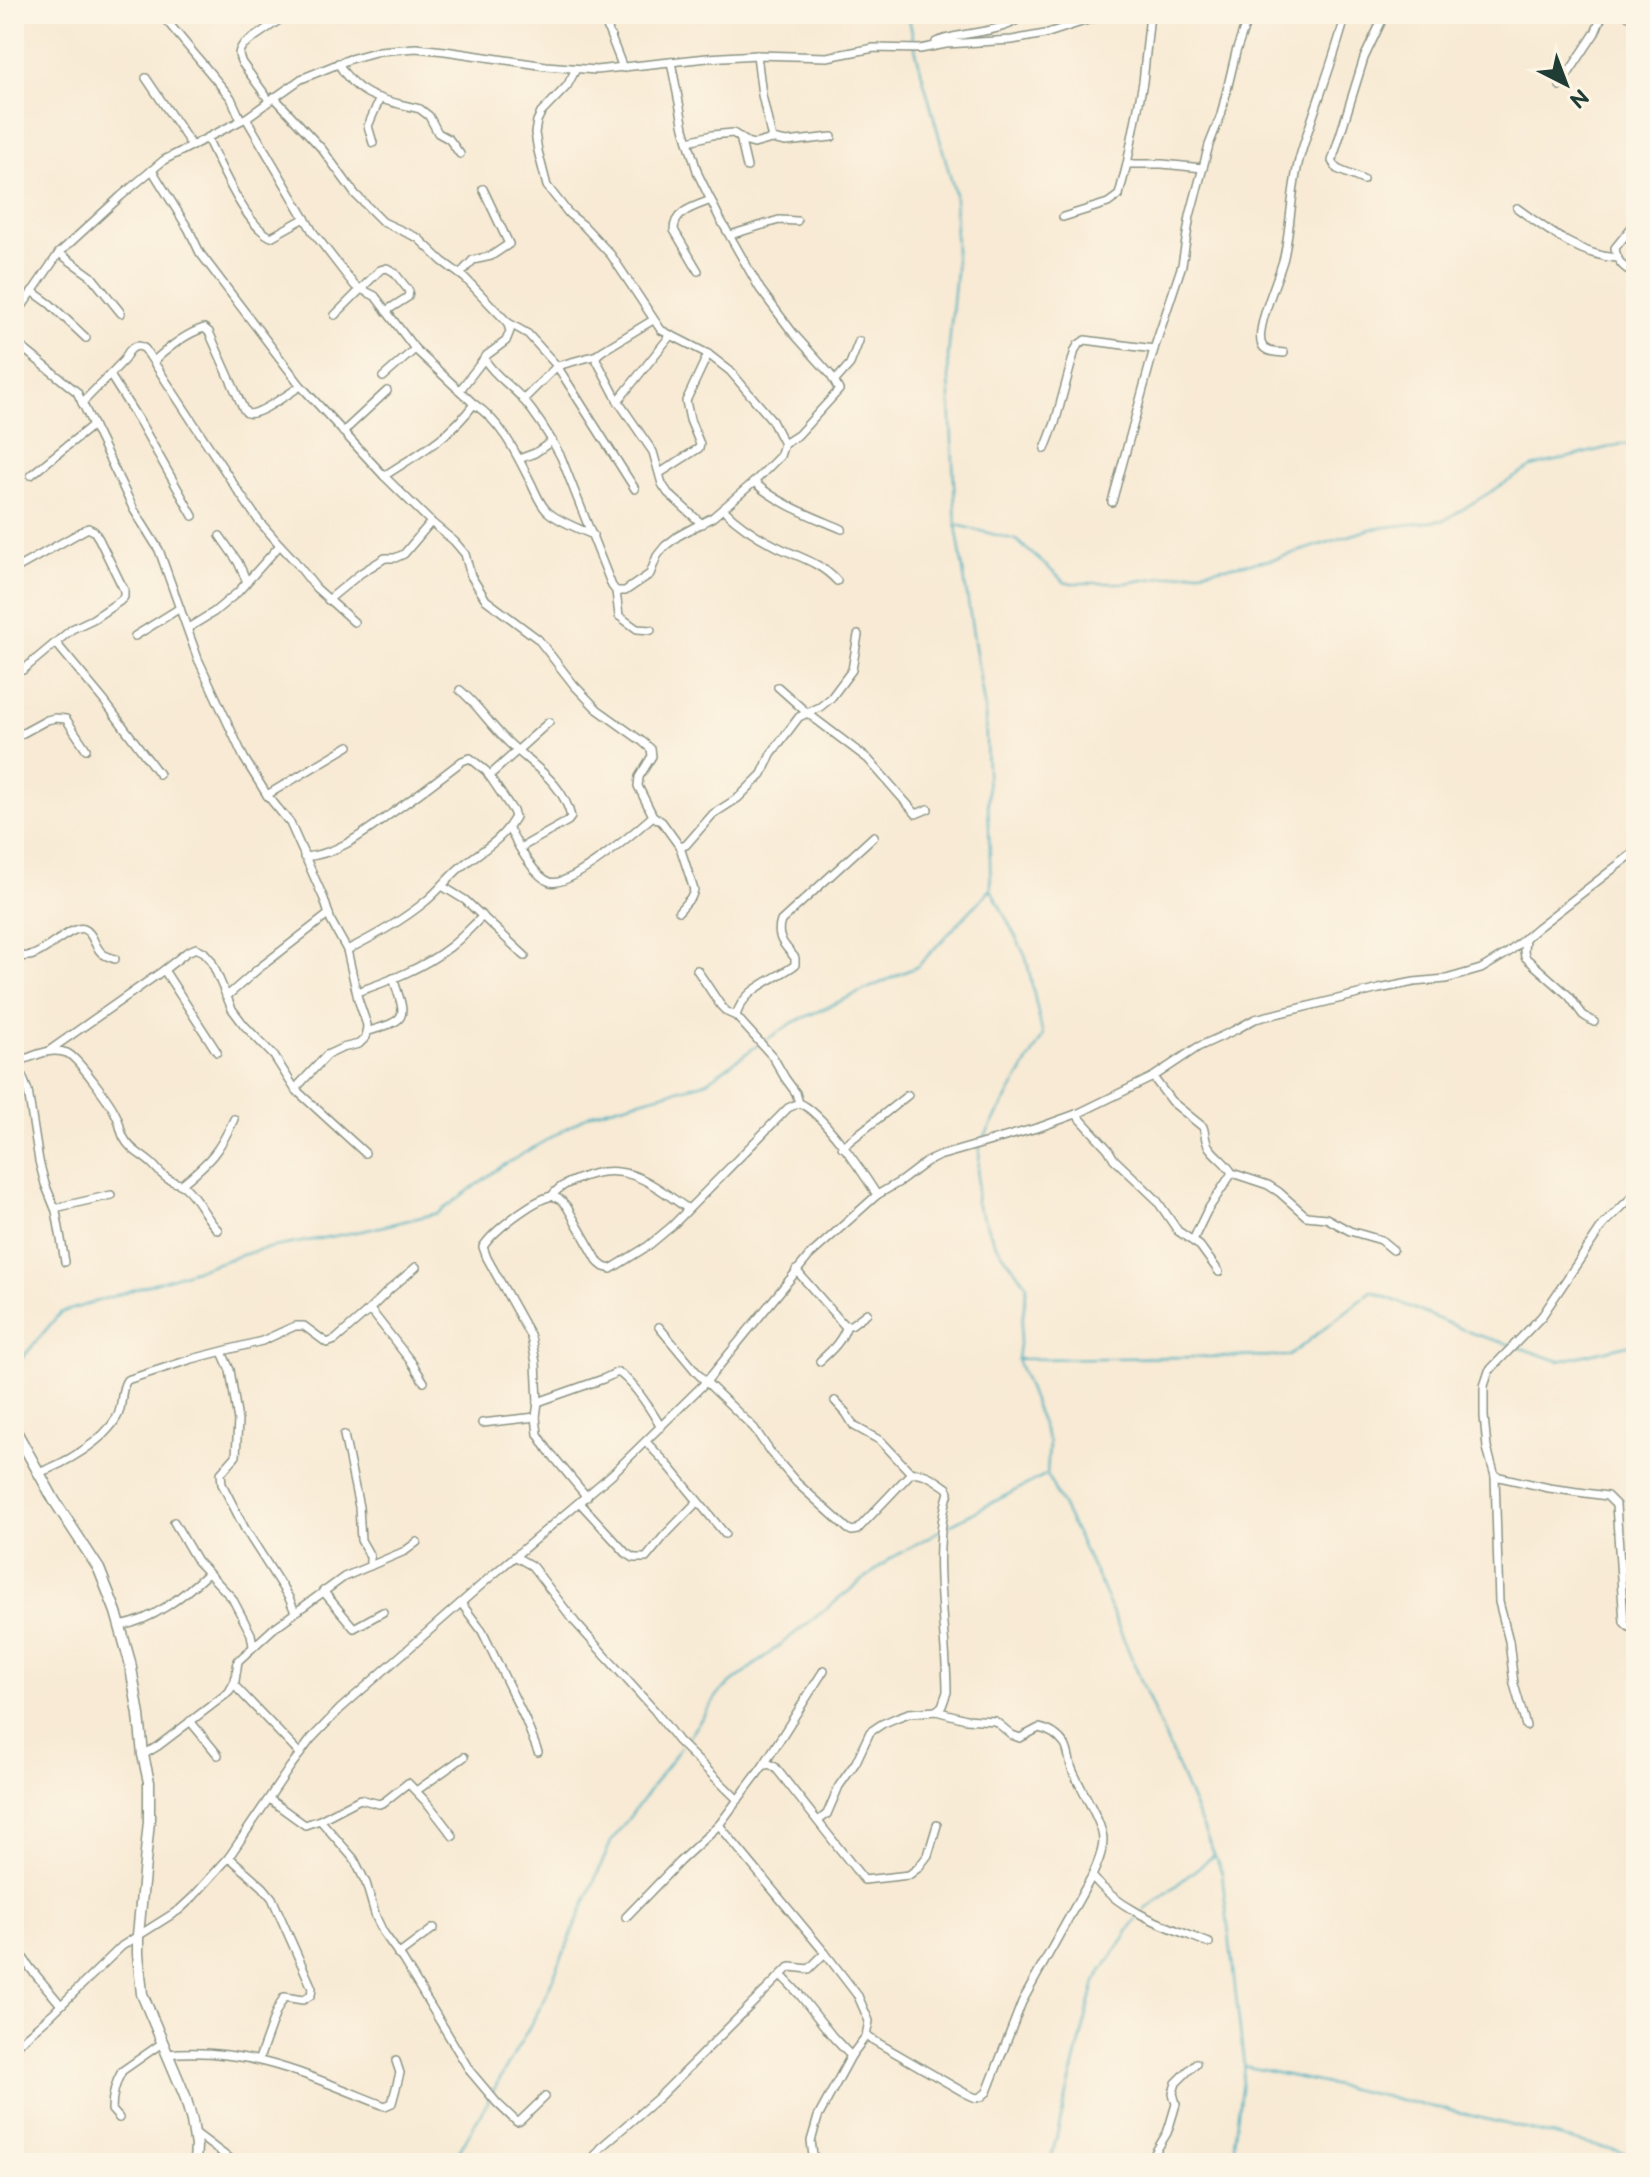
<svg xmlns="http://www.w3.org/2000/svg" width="1650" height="2177" viewBox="0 0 1650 2177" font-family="'Balsamiq Sans',sans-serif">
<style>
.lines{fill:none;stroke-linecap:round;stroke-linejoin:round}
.stream{stroke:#40acbe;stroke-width:2}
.minor-casing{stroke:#8c9484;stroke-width:10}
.secondary-casing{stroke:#8c9484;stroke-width:13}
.minor{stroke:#fff;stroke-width:7}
.secondary{stroke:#fff;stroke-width:10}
</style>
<rect width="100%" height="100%" fill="#fcf5e5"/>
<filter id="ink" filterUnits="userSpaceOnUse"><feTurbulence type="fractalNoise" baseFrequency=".0125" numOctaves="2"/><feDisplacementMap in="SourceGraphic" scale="16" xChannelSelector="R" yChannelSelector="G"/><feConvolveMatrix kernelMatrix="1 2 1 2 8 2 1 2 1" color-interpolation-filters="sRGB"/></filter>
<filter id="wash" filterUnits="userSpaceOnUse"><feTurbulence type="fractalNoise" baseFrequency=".006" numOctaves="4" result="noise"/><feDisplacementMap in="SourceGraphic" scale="32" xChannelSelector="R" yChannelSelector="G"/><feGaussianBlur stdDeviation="1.8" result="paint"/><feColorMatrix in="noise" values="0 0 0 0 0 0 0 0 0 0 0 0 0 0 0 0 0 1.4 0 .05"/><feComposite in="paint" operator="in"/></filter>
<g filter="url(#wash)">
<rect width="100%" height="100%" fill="#f8ead4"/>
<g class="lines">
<g class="stream">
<polyline points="908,14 917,56 955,194 956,271 948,357 956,525 985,711 991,889 1026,957 1043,1036 982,1141"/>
<polyline points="957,525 1016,540 1066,583 1125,583 1275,559 1371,529 1445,520 1531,467 1622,444 1636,445"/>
<polyline points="763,1042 792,1023 918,966 990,890"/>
<polyline points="980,1147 976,1202 994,1242 1027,1285 1017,1359 1049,1443 1047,1475 1097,1576 1222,1873 1244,2066 1234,2143 1236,2163"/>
<polyline points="1518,1347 1559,1361 1636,1343"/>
<polyline points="1019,1359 1289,1356 1372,1291 1474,1334 1512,1345"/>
<polyline points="14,1368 60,1313 258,1250 367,1230 438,1213 499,1168 592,1113 704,1083 758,1045"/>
<polyline points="944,1528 1045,1475"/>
<polyline points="685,1742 720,1692 890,1559 939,1531"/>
<polyline points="1144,1911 1214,1855"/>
<polyline points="1244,2066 1465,2114 1636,2156"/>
<polyline points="448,2163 460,2150 541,2006 611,1842 681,1747"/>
<polyline points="1050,2163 1095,1982 1139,1915"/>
</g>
</g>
</g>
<g filter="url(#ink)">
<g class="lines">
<g class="minor-casing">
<g id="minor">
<polyline points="161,14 231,98 241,120"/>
<polyline points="602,14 623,68"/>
<polyline points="1624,14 1636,19"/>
<path d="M936,42C961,31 1007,34 1024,14"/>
<polyline points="757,55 762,95 772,139 786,142 832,137"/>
<path d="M338,63C357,98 384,100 420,109L429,116L438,133L449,139L460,154"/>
<polyline points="576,69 567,86 541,113 537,121 535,133 538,151 547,186 569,214 583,225 611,255 661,330 708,354 730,371 771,419 784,444"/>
<polyline points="146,78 192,146"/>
<polyline points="1560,86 1595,33 1603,14"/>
<polyline points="274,97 322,149 355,194 383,222 418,238 442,261 465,278 507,322 510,331 506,341 487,355 460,390"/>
<path d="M269,100L242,63C238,55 238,52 243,45L288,14"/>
<path d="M246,118L313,232L347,276L355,286L375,296L415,349L474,404C501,422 515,451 529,479C535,490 539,504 548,512C560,522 578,528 593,535"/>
<polyline points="740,137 747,167"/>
<path d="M207,138C220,164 245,225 271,237L305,218"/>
<polyline points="689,141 712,135 733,133 747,142 754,144 772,139"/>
<polyline points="373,143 368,126 380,98"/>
<polyline points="1127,164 1162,164 1203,168"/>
<polyline points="152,170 189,230 200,253 301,386 384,476 431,522 454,541 465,554 471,576 486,600 538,639 574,685 597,709 643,742 651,749 652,756 639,777 638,786 653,816 662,822 680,847 686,845 713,814 738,798 762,774 771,754 799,717 820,707 831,698 852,670 858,635"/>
<polyline points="1363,180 1337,169 1332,161 1364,58 1385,14"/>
<path d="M1517,208C1546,229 1579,255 1616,258"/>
<polyline points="1063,217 1108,203 1119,195 1127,164 1143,82 1150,14"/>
<path d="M1636,222L1615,248C1617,263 1624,268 1636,275"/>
<polyline points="730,235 779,220 797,221"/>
<polyline points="59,253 91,276 121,313"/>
<path d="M698,271L674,230C674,211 696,206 711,200"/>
<polyline points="460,274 473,260 491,256 509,244 483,189"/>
<polyline points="32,291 50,304 86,338"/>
<polyline points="335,315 380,270 387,268 394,272 409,291 408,297 386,311"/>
<polyline points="14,318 59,253 121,196 164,160 246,118 301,79 350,59 379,51 416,48 445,51 546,66 596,70 707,58 757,55 827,57 874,48 920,49 946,44 1012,40 1045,34 1106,14"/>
<polyline points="653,320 602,351 597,355 596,359 618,401 653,452 662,484 668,493 702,524"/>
<polyline points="507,322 528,334 557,366 597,355"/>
<polyline points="14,341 77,392 134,510 159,550 198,659 244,758 267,795 290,823 324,899 331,921 347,950 358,999 367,1025 366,1037 359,1044 342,1048 327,1055 295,1089"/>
<path d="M1284,353C1277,352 1266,353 1262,345C1254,330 1280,275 1284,257C1291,225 1291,192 1299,160C1313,111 1333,64 1346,14"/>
<path d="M485,360C494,375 509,384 521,397C535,413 551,438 561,457L612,586L616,591L619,616L637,629L651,630"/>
<path d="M154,361C169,347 185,334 204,328L209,332L243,408C244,409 245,412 247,413C256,418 292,391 301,386"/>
<polyline points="110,375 141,424 193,516"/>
<polyline points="383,377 415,349"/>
<polyline points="835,381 850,364 859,341"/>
<polyline points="523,400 557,366 635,489"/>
<polyline points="618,401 670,336"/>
<path d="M82,403L124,360C128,351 135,341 145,349L236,488L259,521L280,545"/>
<polyline points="343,432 387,391"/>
<polyline points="1045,449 1055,423 1075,350 1078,345 1085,340 1154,349"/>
<polyline points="519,459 535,453 552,441"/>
<polyline points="660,473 699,448 700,444 690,420 686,401 708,354"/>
<polyline points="31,475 93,425"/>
<path d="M384,476C419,453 449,438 474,404"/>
<path d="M754,482C778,504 812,516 842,529"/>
<polyline points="1112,502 1154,349 1182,265 1190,216 1209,145 1221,115 1236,52 1249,14"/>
<path d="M723,509C739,525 756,536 776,546C798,557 820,562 837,581"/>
<polyline points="220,536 238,562 247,582"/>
<polyline points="616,591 625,591 650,574 657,556 665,546 678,536 713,517 754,482 780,456 784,444 798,435 839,390 830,374 793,333 760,289 719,217 698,174 684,128 671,62"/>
<polyline points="328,600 361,573 385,558 395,558 404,554 431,522"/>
<polyline points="188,628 214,612 238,592 280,545 294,560 316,588 354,622"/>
<polyline points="135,636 180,608"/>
<polyline points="56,643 105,702 159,774"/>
<polyline points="14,671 23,670 72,629 93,619 120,601 124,597 124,590 99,539 94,531 88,528 15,569"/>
<polyline points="778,687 806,712 868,759 916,814 928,809"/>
<path d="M460,690C478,705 490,725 507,741C531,765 563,781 571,817L568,821L520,848"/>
<polyline points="14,738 47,720 55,718 66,719 86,749"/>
<polyline points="489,776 549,722"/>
<polyline points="14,794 15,796"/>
<polyline points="267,795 349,746"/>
<path d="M509,829C517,843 533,876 550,882C570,888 637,830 653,816"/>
<path d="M304,857C339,854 365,832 392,813C416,796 439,779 462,761L470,758L486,771L513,811L515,817C501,842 483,849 462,866C448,877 439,891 426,901C402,921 375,936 347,950"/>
<polyline points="442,886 465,900 525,956"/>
<polyline points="679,911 692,896 694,890 680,847"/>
<polyline points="1525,938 1524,951 1525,957 1569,996 1583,1015 1594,1022"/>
<path d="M14,957C20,956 28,957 33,955C47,951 72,925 84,929C94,933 94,948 103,954C104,955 114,959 115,959"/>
<polyline points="164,970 217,1052"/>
<path d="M697,970L721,1006L727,1012L736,1016L773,1057L785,1078L796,1093L799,1103C822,1111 863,1173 877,1195"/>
<path d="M357,992C389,981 423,968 450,947C462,938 472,926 483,916"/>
<polyline points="226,997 258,969 329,914"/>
<path d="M736,1016C744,987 773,981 795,965V958C785,945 775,938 781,921L874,836"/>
<path d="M366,1032C409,1019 407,1020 393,978"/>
<polyline points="50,1050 164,970 187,952 196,948 204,952 211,960 232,1009 244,1025 274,1056 295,1089 365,1153"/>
<path d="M14,1063C31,1058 49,1046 67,1053C77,1057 111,1103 116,1115C120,1122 120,1131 124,1138C130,1150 141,1154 151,1163C157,1168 161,1175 168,1179C174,1183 180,1183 185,1187C199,1199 205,1218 218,1230"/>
<polyline points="17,1063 28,1091 39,1161 45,1184 56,1211 65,1262"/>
<path d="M1153,1077L1171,1101L1203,1127C1206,1134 1204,1140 1209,1147C1216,1157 1226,1162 1232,1173L1207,1211L1193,1240"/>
<polyline points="1076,1114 1108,1149 1114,1159 1156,1199 1178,1231 1200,1246 1219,1272"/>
<polyline points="842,1147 908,1095"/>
<polyline points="1232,1173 1268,1185 1279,1192 1306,1216 1326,1218 1350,1231 1381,1240 1393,1250"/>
<path d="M182,1184C210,1161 219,1152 234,1119"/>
<polyline points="552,1196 561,1200 567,1207 599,1263 604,1267 611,1269 648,1246 672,1226 788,1108 799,1103"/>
<polyline points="55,1208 111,1195"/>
<polyline points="796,1270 844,1325 851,1325 867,1313"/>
<polyline points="367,1312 389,1290 416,1267"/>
<path d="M659,1327L698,1374L754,1428L771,1453L797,1483L848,1529L852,1531L857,1530L911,1473C924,1471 937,1481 947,1488L949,1492C929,1554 947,1628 947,1692L942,1706L936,1711"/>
<polyline points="222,1352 230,1370 238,1421 236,1456 221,1473 222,1484 245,1529 289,1598 295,1612"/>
<path d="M820,1361C832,1350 842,1341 847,1325"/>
<polyline points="835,1401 846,1413 854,1426 881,1441 911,1473"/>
<path d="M538,1402L603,1379L618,1372C634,1382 651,1410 661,1427"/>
<polyline points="482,1423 536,1417"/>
<polyline points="344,1435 359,1507 361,1540 370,1556 370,1566"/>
<polyline points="646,1442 668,1465 725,1534"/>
<path d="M38,1473C64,1464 103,1442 117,1417C124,1405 119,1391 127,1380L192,1359L262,1341L295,1326H304L327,1343L335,1340L367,1312L373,1313L412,1363L424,1382"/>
<polyline points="1495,1476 1549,1488 1607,1496 1616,1505 1624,1622 1629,1627 1636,1629"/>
<path d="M587,1497L548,1450L538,1434L536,1417L538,1402L536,1363L531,1337L487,1258L483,1247C493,1231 533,1200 552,1196C558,1187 568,1183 578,1179C624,1158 652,1184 688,1209"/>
<polyline points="580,1503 626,1553 634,1558 646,1558 664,1536 697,1502"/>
<polyline points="174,1522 197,1561 232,1598 251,1634 253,1646"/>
<polyline points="516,1557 532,1566 575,1622 655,1711 678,1741 738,1800"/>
<polyline points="323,1591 354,1628 383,1612"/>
<polyline points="461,1603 482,1631 525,1719 538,1752"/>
<path d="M120,1626C154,1620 183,1596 208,1573"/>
<polyline points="234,1685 300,1754"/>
<polyline points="190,1721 218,1755"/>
<polyline points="1526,1726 1514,1684 1509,1641 1499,1602 1495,1476 1487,1448 1484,1416 1484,1386 1489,1371 1542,1316 1603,1225 1636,1193"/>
<polyline points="143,1755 158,1746 229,1692 235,1681 238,1661 274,1628 344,1577 405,1551 417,1542"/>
<polyline points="763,1766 769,1764 775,1767 864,1880 909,1875 918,1868 928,1855 937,1825"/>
<polyline points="416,1791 464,1757"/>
<polyline points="269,1799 305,1825 320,1820 354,1859 366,1883 376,1917 383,1932 403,1960 470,2071 497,2103 517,2122 520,2121 545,2097"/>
<polyline points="320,1820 360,1799 379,1804 384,1802 408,1783 429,1805 453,1836"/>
<path d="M818,1821L827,1814L839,1786L856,1762L870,1732L882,1724L898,1717L909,1713L936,1711L966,1719L995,1721L1012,1735L1020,1738L1039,1728C1050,1730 1058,1735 1065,1745C1069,1752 1069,1761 1072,1769C1079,1787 1103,1822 1103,1840C1103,1852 1097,1865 1092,1876C1120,1912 1169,1927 1209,1943"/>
<polyline points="719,1825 825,1953 858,1996 869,2021 866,2036 851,2056 818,2117 811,2141 814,2163"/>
<polyline points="229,1857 263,1887 272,1898 312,1988 311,1995 303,2000 284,1997 276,2012 259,2059"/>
<polyline points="626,1917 679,1862 719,1825 763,1766 824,1670"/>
<polyline points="14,1945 31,1969 61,2005"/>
<polyline points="398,1955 434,1928"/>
<polyline points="781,1975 799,1994 833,2037 851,2056"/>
<polyline points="866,2036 965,2093 976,2098 981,2097 987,2092 1022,2002 1092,1876"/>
<polyline points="14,2047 52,2014 122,1946 179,1910 193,1897 229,1857 290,1767 311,1739 340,1709 488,1579 611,1475 706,1382 809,1256 877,1195 901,1181 926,1162 939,1156 1040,1127 1079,1113 1153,1077 1198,1047 1235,1030 1255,1019 1379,989 1414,982 1446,979 1481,969 1509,952 1537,928 1636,851"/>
<path d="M166,2054C249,2046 311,2077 385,2106L392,2103L400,2073L396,2061"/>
<path d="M119,2118L112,2110C112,2097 115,2083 122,2071L162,2043"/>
<polyline points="194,2132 235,2163"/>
<polyline points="92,2160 96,2163"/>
<polyline points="588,2163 600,2148 659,2097 788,1968 791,1967 809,1969 825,1953"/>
<polyline points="1149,2163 1167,2133 1170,2124 1176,2104 1173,2093 1176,2083 1196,2063"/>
</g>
</g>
<g class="secondary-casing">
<polyline id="secondary" points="14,1428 54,1500 99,1569 116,1612 130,1662 139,1715 143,1755 149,1782 149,1821 138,1935 138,1954 142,1994 185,2096 192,2121 196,2146 195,2163"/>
</g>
<use href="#minor" class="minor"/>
<use href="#secondary" class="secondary"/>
</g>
</g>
<rect width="1650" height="2177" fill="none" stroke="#fcf5e5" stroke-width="48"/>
<g transform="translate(1566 84) rotate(138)" stroke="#fcf5e5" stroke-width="6" paint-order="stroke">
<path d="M0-6L14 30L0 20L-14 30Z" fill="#1f3d34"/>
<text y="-12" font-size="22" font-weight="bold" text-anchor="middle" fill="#1f3d34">N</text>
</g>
</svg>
